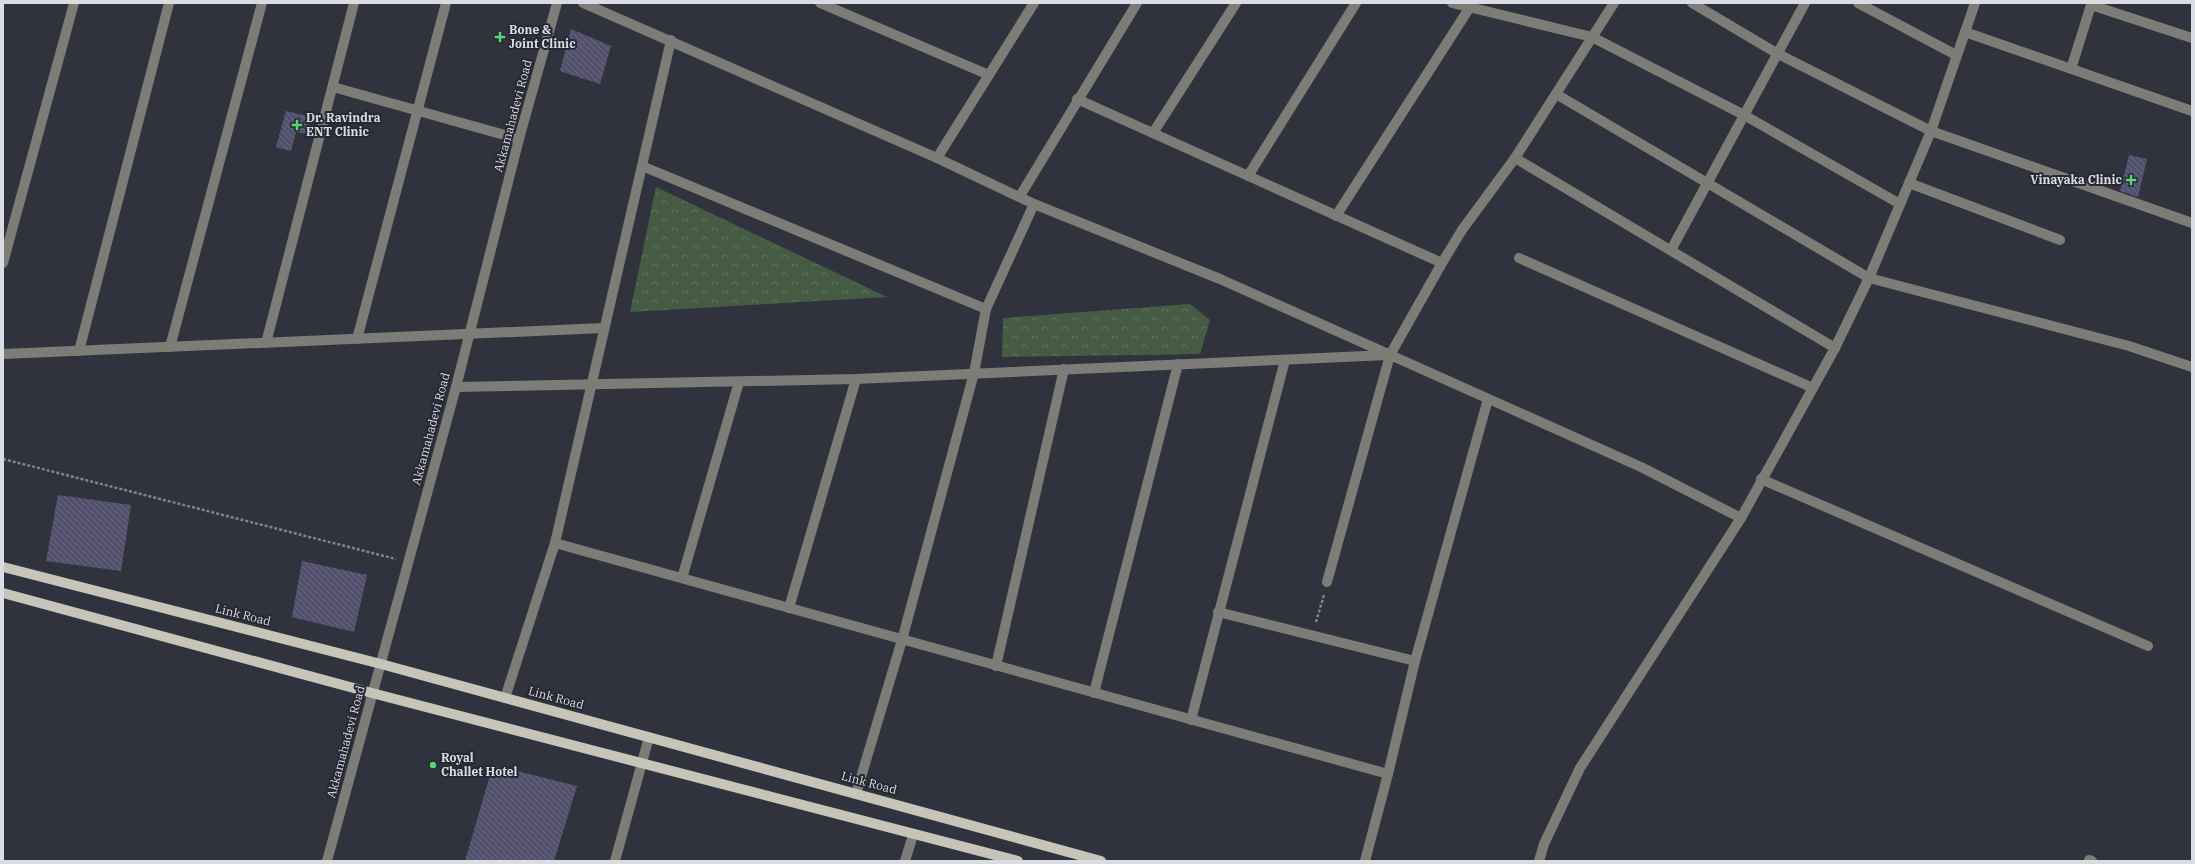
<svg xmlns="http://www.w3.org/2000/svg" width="2195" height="864" viewBox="0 0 2195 864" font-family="'IBM Plex Serif',serif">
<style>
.park{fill:url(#park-crowns)}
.building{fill:url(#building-back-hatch)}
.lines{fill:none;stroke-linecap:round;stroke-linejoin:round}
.path{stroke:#81838c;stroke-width:2.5;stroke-dasharray:3 2;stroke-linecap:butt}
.minor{stroke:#7d7c76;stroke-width:10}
.major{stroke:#c7c4b9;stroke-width:10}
.poi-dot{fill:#57d671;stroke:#262933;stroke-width:1.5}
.labels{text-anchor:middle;stroke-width:4;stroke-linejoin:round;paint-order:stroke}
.poi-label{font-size:12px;font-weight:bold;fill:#dadce3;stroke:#262933;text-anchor:start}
.street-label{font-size:12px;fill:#dadce3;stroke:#262933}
</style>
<defs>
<pattern id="park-crowns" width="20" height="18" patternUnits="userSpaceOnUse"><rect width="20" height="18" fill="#455b43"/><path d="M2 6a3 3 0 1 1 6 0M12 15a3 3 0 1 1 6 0" fill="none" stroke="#5f725e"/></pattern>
<pattern id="building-back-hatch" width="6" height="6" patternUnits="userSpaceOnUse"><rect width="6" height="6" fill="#53506d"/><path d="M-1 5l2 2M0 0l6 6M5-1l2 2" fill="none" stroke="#6b6982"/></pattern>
</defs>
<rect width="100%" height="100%" fill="#30333d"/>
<g class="park">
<polygon points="656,187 887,297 630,312"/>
<polygon points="1190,304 1210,320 1200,354 1002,357 1003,318"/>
</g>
<g class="building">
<polygon points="571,29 611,46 600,84 560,71"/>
<polygon points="286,111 311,117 307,134 296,132 291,151 276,147"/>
<polygon points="2129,155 2147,159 2138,197 2120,191"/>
<polygon points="58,495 131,505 121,571 46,561"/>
<polygon points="302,561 367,575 354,632 292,617"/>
<polygon points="493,765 577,786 554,861 465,861"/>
</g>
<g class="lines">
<g class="path">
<polyline points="3,459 396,559"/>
<polyline points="1316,622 1324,595"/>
</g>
<g class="minor">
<polyline points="583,3 937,158 1034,204 1220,279 1641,467 1741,518"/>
<polyline points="820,3 989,75"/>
<polyline points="1452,3 1592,37 1744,115 1900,204"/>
<polyline points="1692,3 1778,54 1931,131 2192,223"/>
<polyline points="1858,3 1956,55"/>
<polyline points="1965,32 2192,111"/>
<polyline points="2071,69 2091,5 2192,38"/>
<polyline points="333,87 519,139"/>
<polyline points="1556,94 1869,278 2129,346 2192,367"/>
<polyline points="1077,99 1442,263"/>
<polyline points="1153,133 1236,3"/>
<polyline points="937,158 1034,3"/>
<polyline points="1515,158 1835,348"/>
<polyline points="642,166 986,309"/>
<polyline points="1248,176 1356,3"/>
<polyline points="1909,183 2060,240"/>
<polyline points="1020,196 1137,3"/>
<polyline points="1336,216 1470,7"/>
<polyline points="1671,250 1805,3"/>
<polyline points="1519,258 1813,388"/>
<polyline points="3,263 74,3"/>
<polyline points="357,339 446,3"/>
<polyline points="266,343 354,3"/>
<polyline points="170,347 262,3"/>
<polyline points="79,351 169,3"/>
<polyline points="3,354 604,328"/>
<polyline points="456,387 856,379 1388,355"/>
<polyline points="1761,479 2148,646"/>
<polyline points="555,543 1388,774"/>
<polyline points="682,578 739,382"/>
<polyline points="1327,582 1390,355 1442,263 1462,230 1515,158 1614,3"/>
<polyline points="789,608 856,379"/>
<polyline points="1218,612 1415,661"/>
<polyline points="996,666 1064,369"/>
<polyline points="1094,693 1178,364"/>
<polyline points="505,698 555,543 671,40"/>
<polyline points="1191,720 1285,360"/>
<polyline points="856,794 902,640 974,373 986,309 1034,204"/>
<polyline points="2089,860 2092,861"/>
<polyline points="327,861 456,387 519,139 557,3"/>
<polyline points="615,861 649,737"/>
<polyline points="905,861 913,835"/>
<polyline points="1365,861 1388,774 1415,661 1488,399"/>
<polyline points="1539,861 1544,844 1580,768 1741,518 1835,348 1869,278 1931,131 1975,3"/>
</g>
<g class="major">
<polyline points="3,567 381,664 1101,861"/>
<polyline points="3,593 372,693 1018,861"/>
</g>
</g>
<g class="poi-dot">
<path d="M498 31h4v4h4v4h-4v4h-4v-4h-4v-4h4z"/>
<path d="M295 119h4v4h4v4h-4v4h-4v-4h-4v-4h4z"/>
<path d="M2129 174h4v4h4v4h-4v4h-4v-4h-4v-4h4z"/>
<circle cx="433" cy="765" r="4"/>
</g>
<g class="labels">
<g class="poi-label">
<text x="509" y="34">Bone &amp;<tspan x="509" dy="14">Joint Clinic</tspan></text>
<text x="306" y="122">Dr. Ravindra<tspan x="306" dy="14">ENT Clinic</tspan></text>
<text x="2122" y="184" text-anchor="end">Vinayaka Clinic</text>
<text x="441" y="762">Royal<tspan x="441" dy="14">Challet Hotel</tspan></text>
</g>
<g class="street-label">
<text transform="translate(513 116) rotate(-75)" y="4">Akkamahadevi Road</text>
<text transform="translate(431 429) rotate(-75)" y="4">Akkamahadevi Road</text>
<text transform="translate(243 615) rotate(14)" y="4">Link Road</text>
<text transform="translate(556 698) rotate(15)" y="4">Link Road</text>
<text transform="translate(346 742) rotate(-75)" y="4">Akkamahadevi Road</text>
<text transform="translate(869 783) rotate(15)" y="4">Link Road</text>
</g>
</g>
<rect width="2195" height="864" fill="none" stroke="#dadce3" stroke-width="8"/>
</svg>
